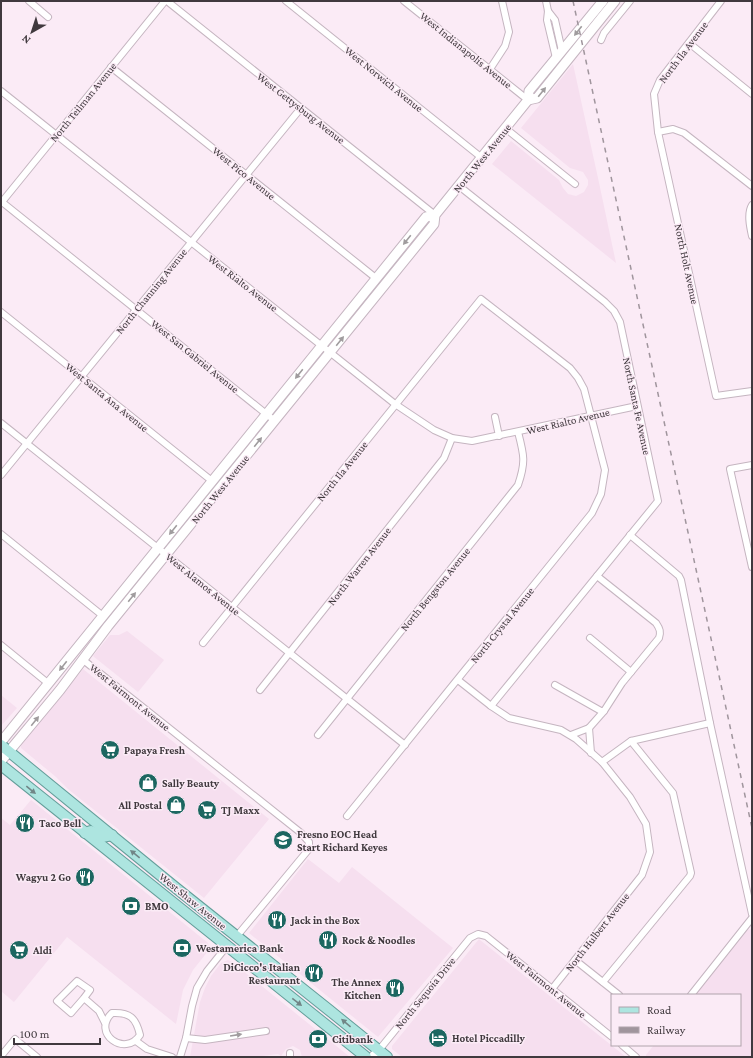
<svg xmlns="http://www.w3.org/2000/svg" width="753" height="1058" viewBox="0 0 753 1058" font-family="'Crimson Pro',serif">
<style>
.built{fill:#f6dfef}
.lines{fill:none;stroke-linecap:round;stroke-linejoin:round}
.street-casing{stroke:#c5b5c0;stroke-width:8}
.secondary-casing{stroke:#c5b5c0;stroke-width:11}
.primary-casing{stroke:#649e9a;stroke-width:12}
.street{stroke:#fff;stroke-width:6}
.secondary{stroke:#fff;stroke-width:9}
.primary{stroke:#ade5e0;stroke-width:10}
.rail{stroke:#a0959d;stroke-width:1.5;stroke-dasharray:5 5;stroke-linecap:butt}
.oneway{fill:#a09c9e}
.oneway2{fill:#718687}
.labels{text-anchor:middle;stroke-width:3;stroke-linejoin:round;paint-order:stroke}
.street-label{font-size:11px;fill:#40393e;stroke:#fbebf6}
.poi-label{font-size:11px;font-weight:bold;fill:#40393e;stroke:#fbebf6;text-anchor:start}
</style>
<rect width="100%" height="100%" fill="#fbebf6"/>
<g class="built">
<polygon points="573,64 598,178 616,263 492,164 511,141 559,180 563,188 568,194 576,196 584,192 588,185 588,180 583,172 570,168 521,128"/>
<polygon points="127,631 164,660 138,692 93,656 110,635 119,635"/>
<polygon points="83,669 269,819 204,898 68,789 56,777 21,748 21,745"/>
<polygon points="1,695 17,708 1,726"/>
<polygon points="31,800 208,943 209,948 208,951 193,970 183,990 176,1024 67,937 14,1002 1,991 1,818 10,825"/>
<polygon points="308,859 339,883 352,867 453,948 378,1037 249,933"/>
<polygon points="752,929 752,1057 646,1057 646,1055 654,1045 740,1045 740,995 694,995 747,930"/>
<polygon points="479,939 480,940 626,1057 402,1057 392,1049 392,1046"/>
<polygon points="228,960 232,962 350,1057 302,1057 300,1050 293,1046 286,1049 281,1056 278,1054 255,1057 190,1057 200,1002 205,988 211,976 221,963"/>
</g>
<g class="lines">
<g class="street-casing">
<g id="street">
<polyline points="29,1 48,17"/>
<polyline points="167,1 435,215"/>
<polyline points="286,1 482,158"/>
<polyline points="404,1 528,100"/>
<polyline points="546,1 548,11 547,20 556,58"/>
<polyline points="721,1 660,80 654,94 658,132 716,396 752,391"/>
<polyline points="548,11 555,20 562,51"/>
<polyline points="601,40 604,33 630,1"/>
<polyline points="689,43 752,94"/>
<polyline points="111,67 377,279"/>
<polyline points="490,69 505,46 509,32 502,1"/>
<polyline points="1,91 395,404 434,430 452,438 472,441 637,406"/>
<polyline points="505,128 575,184"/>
<polyline points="658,132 673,129 684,133 752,186"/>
<polyline points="459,186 605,302 614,311 620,322 658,501 491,706"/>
<polyline points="2,202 275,421"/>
<polyline points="1,203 165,1"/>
<path d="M752,205C747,213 750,227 752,236"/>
<polyline points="1,312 212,481"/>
<polyline points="495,417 499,436"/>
<polyline points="1,423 405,745"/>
<polyline points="752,465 730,469 752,567"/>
<polyline points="1,475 301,108"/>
<polyline points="1,534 103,616"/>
<polyline points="630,535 679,576 681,580 710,723 752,914"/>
<polyline points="590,638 631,672"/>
<polyline points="203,643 481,299 570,368 578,378 584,389 605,470 601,494 592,513 347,816"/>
<polyline points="1,645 49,684"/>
<polyline points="82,659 301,833 309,842 309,849 237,936"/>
<polyline points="458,680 491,706 509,718 561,730 576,739 602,762 630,797 646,824 650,852 642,875 552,989"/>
<path d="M555,685L601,711H604L622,683L659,638C661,632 660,629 656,623L597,576"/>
<polyline points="260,690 444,458 452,438"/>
<polyline points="589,728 604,711"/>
<path d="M318,735L518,485C526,462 524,455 518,432"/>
<polyline points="571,735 589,728 591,753"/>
<polyline points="602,762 631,741 710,723"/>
<polyline points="575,960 619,995"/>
<polyline points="603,982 690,876 691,873 673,793 631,741"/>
<polyline points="691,995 752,918"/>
<polyline points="84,998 90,990 77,981 57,1001 71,1013 84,998 99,1011 105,1023"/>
<path d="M112,1013C130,1012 136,1018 140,1035C125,1058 91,1033 112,1013Z"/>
<polyline points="186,1038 205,1040 266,1031"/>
<polyline points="136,1041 147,1049 172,1057"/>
<polyline points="622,1045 636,1057"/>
<polyline points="379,1050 470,938 478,934 486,936 612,1037"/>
<polyline points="1,1056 15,1039 37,1057"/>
<polyline points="180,1057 186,1038 192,1006 197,988 207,971 227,946"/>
<polyline points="290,1057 290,1053"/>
</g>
</g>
<g class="secondary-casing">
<g id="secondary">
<polyline points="528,100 537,98 615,1"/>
<polyline points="1,742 426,217 435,215"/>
<polyline points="1,761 60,690 108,626 434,224 435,215 528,100 529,91 603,1"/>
<polyline points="373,1057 379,1050"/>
</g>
</g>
<g class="primary-casing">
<g id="primary">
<polyline points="1,745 176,888 329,1010 387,1057"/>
<polyline points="1,765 366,1057"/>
<polyline points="85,833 91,831 102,837 112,835"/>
</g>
</g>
<use href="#street" class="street"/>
<use href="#secondary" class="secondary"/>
<use href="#primary" class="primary"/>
<polyline class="rail" points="573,1 752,828"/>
</g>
<defs><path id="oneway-solid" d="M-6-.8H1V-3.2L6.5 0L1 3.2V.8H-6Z"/></defs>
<g class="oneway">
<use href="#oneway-solid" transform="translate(578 31) rotate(128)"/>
<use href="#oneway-solid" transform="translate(542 92) rotate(-51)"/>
<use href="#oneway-solid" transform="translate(407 240) rotate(129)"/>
<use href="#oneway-solid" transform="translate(340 341) rotate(-51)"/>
<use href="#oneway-solid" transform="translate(299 374) rotate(129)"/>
<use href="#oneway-solid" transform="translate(258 442) rotate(-51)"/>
<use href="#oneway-solid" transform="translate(173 530) rotate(129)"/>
<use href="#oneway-solid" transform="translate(132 597) rotate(-51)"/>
<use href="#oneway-solid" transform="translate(63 666) rotate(128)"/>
<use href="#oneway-solid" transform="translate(35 721) rotate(-51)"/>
<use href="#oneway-solid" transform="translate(236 1035) rotate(-9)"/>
</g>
<g class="oneway2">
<use href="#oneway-solid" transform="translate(31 790) rotate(39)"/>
<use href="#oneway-solid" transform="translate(135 854) rotate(-141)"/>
<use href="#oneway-solid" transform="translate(297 1002) rotate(38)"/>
<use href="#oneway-solid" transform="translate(346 1023) rotate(-140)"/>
</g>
<defs>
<g id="supermarket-disc" transform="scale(1)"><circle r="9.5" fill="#1c6761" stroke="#fbebf6"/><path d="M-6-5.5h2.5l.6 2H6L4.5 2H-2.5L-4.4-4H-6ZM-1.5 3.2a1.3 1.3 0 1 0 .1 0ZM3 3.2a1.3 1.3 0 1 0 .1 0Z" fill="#fff"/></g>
<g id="shop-disc" transform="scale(1)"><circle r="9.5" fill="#1c6761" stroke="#fbebf6"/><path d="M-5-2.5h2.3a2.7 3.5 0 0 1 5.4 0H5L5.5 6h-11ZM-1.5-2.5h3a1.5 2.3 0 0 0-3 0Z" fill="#fff"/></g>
<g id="restaurant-disc" transform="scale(1)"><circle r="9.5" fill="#1c6761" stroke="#fbebf6"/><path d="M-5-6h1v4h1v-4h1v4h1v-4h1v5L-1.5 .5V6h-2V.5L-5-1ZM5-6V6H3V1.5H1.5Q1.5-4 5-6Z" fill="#fff"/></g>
<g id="school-disc" transform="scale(1)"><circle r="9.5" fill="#1c6761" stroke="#fbebf6"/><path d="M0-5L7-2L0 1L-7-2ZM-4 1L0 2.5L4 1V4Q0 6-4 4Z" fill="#fff"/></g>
<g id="bank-disc" transform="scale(1)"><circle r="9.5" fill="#1c6761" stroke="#fbebf6"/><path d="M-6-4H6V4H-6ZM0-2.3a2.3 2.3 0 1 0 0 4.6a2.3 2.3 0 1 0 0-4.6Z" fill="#fff"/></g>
<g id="hotel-disc" transform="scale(1)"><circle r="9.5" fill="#1c6761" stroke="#fbebf6"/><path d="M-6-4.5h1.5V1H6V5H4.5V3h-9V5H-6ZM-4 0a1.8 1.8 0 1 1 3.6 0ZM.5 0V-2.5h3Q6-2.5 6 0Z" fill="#fff"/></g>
</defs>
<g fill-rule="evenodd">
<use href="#supermarket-disc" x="110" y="750"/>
<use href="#shop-disc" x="148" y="783"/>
<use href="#shop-disc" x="176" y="805"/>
<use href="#supermarket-disc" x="207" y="810"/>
<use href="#restaurant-disc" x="25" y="823"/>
<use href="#school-disc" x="283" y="840"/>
<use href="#restaurant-disc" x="85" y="877"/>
<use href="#bank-disc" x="131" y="906"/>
<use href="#restaurant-disc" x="277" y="920"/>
<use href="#restaurant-disc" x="328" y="940"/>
<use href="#bank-disc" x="182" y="948"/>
<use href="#supermarket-disc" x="19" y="950"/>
<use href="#restaurant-disc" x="314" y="973"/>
<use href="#restaurant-disc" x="395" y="988"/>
<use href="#hotel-disc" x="438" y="1038"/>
<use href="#bank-disc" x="318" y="1039"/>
</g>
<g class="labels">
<g class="street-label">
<text transform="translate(466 50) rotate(39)" y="4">West Indianapolis Avenue</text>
<text transform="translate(683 52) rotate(-53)" y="4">North Ila Avenue</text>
<text transform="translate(384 79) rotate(39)" y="4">West Norwich Avenue</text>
<text transform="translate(83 102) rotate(-51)" y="4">North Teilman Avenue</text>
<text transform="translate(301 108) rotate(38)" y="4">West Gettysburg Avenue</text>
<text transform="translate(482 158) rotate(-51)" y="4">North West Avenue</text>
<text transform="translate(244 173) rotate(39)" y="4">West Pico Avenue</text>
<text transform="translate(687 264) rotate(78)" y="4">North Holt Avenue</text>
<text transform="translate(243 283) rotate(38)" y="4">West Rialto Avenue</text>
<text transform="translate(151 291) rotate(-51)" y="4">North Channing Avenue</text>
<text transform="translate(195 356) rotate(39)" y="4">West San Gabriel Avenue</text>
<text transform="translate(107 397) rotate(39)" y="4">West Santa Ana Avenue</text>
<text transform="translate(637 406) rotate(78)" y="4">North Santa Fe Avenue</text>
<text transform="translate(568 421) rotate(-13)" y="4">West Rialto Avenue</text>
<text transform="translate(342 471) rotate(-51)" y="4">North Ila Avenue</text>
<text transform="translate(220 489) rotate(-51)" y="4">North West Avenue</text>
<text transform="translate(359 566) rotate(-52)" y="4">North Warren Avenue</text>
<text transform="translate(203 584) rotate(39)" y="4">West Alamos Avenue</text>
<text transform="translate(435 589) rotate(-51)" y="4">North Bengston Avenue</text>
<text transform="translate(502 625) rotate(-51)" y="4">North Crystal Avenue</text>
<text transform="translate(130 697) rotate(39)" y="4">West Fairmont Avenue</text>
<text transform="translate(193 901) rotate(39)" y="4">West Shaw Avenue</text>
<text transform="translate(597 932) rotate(-52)" y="4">North Hulbert Avenue</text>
<text transform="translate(546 984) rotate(39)" y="4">West Fairmont Avenue</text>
<text transform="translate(425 993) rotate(-51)" y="4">North Sequoia Drive</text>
</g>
<g class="poi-label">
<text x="124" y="754">Papaya Fresh</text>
<text x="162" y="787">Sally Beauty</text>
<text x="162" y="809" text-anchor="end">All Postal</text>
<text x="221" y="814">TJ Maxx</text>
<text x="39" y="827">Taco Bell</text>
<text x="297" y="838">Fresno EOC Head<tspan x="297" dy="13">Start Richard Keyes</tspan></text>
<text x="71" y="881" text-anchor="end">Wagyu 2 Go</text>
<text x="145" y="910">BMO</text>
<text x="291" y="924">Jack in the Box</text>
<text x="342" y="944">Rock &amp; Noodles</text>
<text x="196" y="952">Westamerica Bank</text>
<text x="33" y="954">Aldi</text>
<text x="300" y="971" text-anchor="end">DiCicco's Italian<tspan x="300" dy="13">Restaurant</tspan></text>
<text x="381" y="986" text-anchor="end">The Annex<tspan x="381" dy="13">Kitchen</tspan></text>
<text x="452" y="1042">Hotel Piccadilly</text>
<text x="332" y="1043">Citibank</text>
</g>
</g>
<rect width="753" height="1058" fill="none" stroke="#40393e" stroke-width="4"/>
<rect x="611" y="994" width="130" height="52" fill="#fbebf6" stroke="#b0a4ac"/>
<rect x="619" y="1007" width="20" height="6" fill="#ade5e0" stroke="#b0a4ac"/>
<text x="647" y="1014" font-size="12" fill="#40393e">Road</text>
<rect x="619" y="1027" width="20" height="6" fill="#a0959d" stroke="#b0a4ac"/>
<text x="647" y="1034" font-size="12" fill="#40393e">Railway</text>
<g transform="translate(32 32) rotate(219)" stroke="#fbebf6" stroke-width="3" paint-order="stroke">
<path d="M0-3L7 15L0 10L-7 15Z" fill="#40393e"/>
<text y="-6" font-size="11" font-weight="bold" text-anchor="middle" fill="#40393e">N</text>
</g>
<path d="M14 1038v6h86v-6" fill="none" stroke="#40393e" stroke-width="2"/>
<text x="20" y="1038" font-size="12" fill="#40393e" stroke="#fbebf6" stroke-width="3" paint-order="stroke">100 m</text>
</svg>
